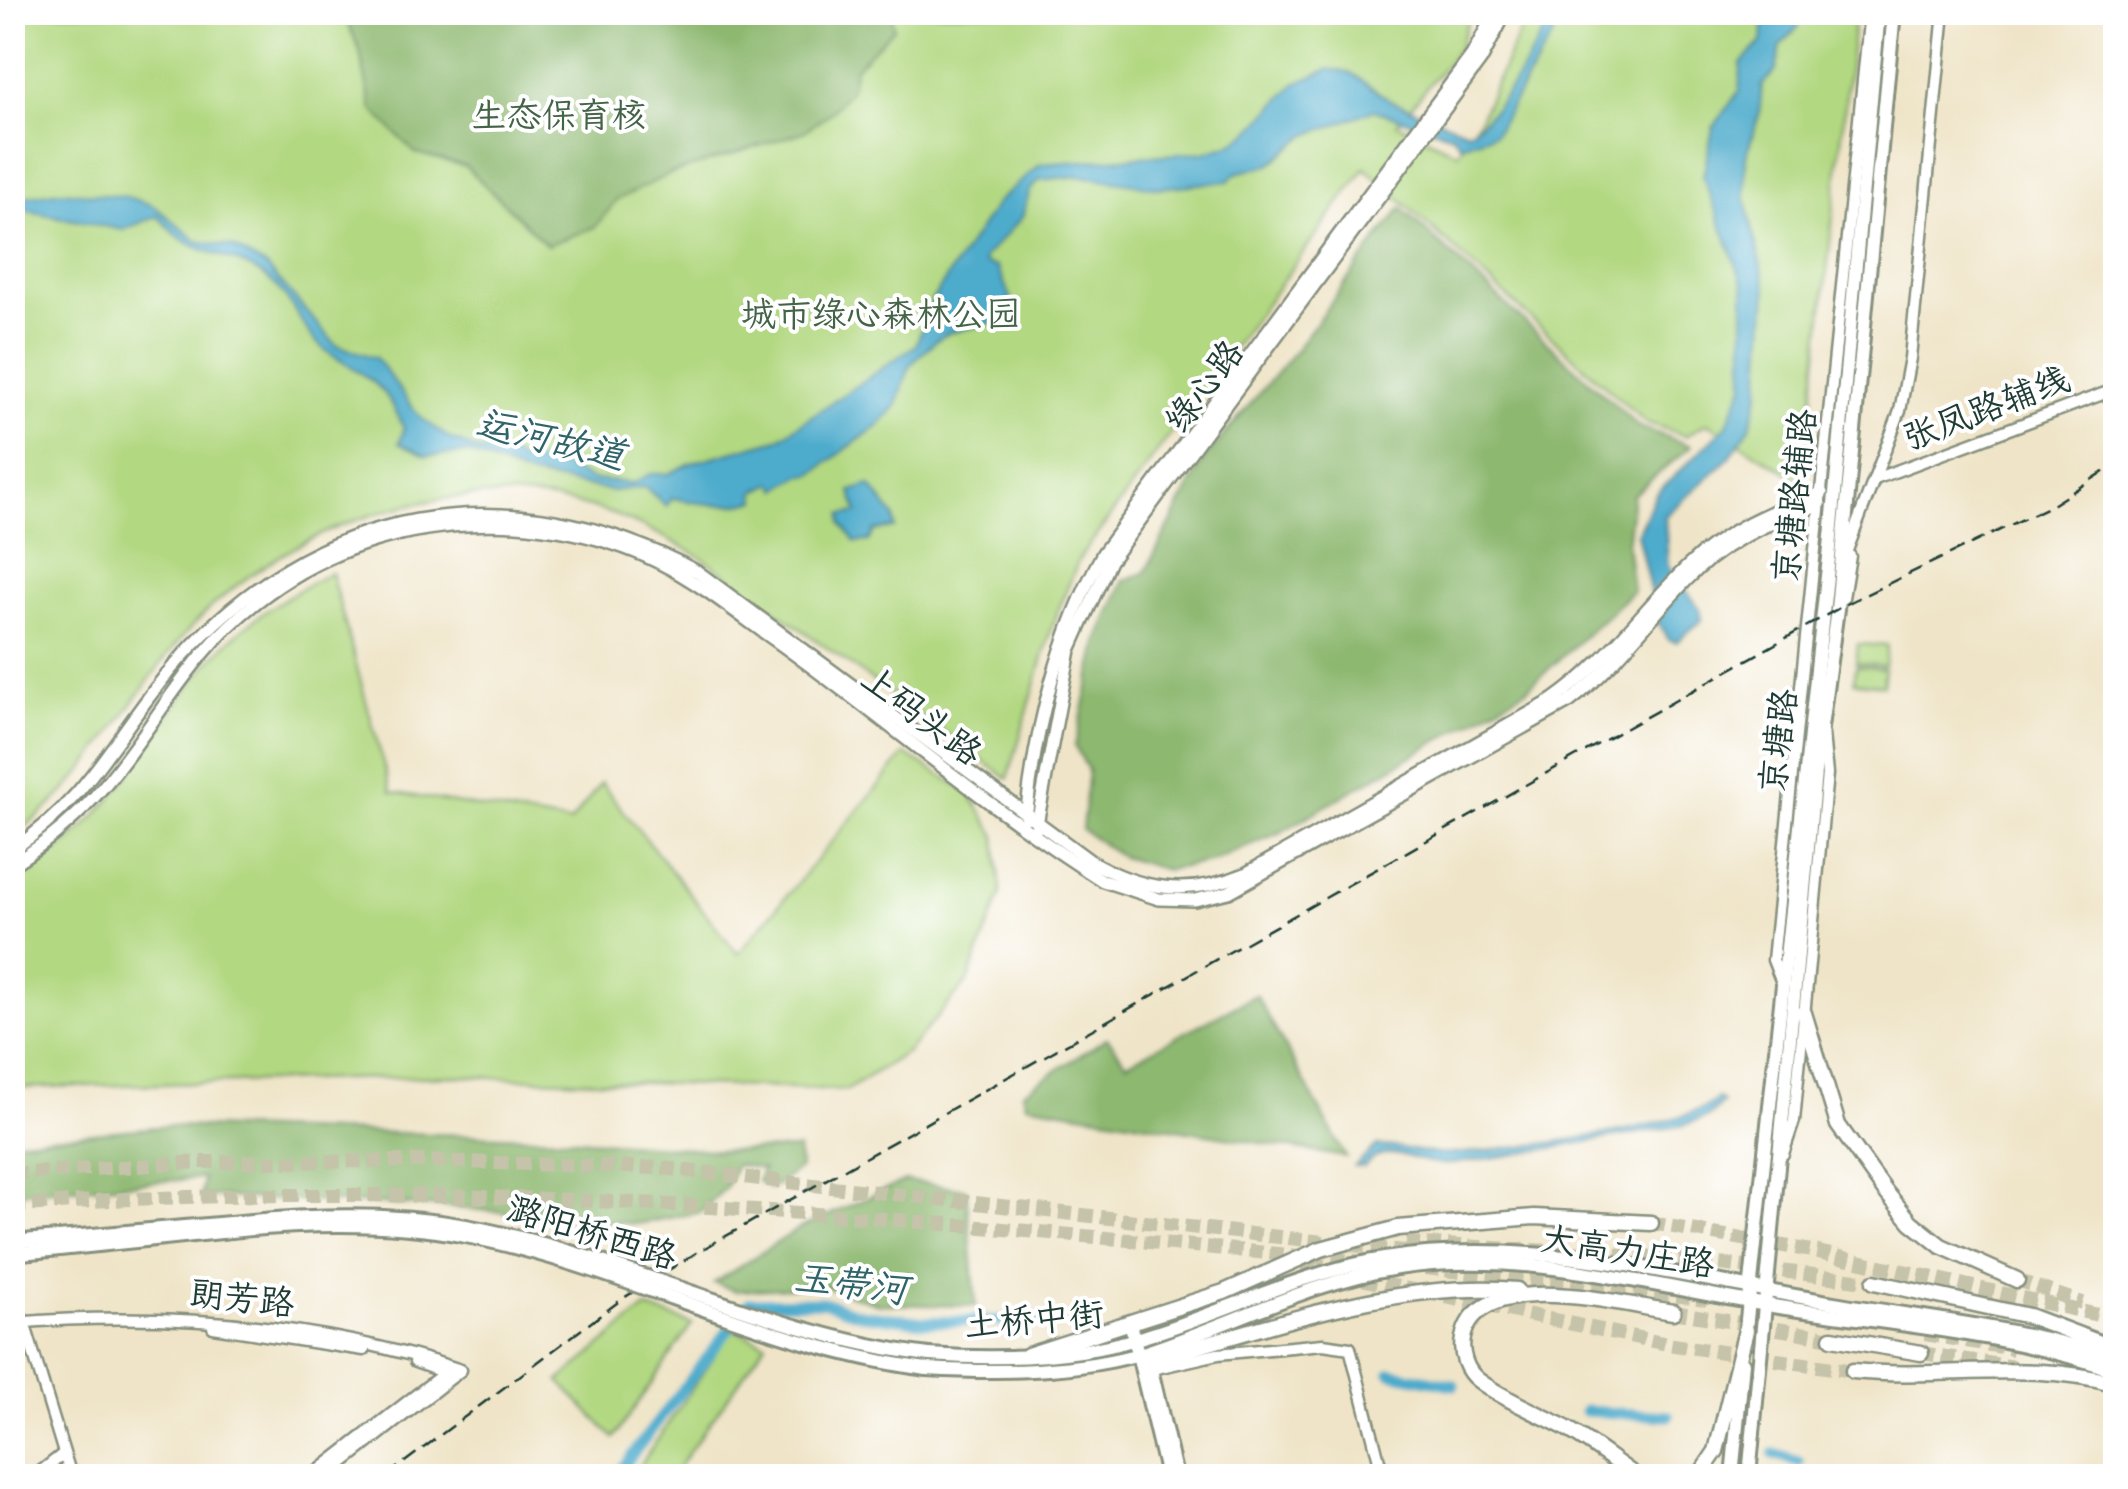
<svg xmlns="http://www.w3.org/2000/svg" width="2128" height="1489" viewBox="0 0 2128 1489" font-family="Mynerve,'LXGW WenKai TC',sans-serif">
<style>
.green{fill:#b2d881;stroke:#688a5a;stroke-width:2.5}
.forest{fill:#8db86f;stroke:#567a52;stroke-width:2.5}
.water{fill:#4eabcc;stroke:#367480;stroke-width:2.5}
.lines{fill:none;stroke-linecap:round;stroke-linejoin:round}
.river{stroke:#4eabcc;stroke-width:11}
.motorway-tunnel{stroke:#c5c3aa;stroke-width:14;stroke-dasharray:14 7;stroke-linecap:butt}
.tertiary-casing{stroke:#87907e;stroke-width:15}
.secondary-casing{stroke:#87907e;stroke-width:16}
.primary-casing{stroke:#87907e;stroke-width:18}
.trunk-casing{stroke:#87907e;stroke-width:18}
.motorway-casing{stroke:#87907e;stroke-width:19}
.tertiary{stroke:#fff;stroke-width:10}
.secondary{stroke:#fff;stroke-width:11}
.primary{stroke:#fff;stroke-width:12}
.trunk{stroke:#fff;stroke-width:12}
.motorway{stroke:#fff;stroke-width:14}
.rail{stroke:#1f3d34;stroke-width:2.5;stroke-dasharray:15 8;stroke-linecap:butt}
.primary-bridge-casing{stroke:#87907e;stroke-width:18;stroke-linecap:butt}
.primary-bridge{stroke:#fff;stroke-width:12}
.labels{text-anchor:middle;stroke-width:8;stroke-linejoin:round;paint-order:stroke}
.park-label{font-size:35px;fill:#446447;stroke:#fff}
.street-label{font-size:35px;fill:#1f3d34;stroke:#fff}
.water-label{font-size:38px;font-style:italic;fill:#2f6469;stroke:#fff}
</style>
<rect width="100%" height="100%" fill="#fff"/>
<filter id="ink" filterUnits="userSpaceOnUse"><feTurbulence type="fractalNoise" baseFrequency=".01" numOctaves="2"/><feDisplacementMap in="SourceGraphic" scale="20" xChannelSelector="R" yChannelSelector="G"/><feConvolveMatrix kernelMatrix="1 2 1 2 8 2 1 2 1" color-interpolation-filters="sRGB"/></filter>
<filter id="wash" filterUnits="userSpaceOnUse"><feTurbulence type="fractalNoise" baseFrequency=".0048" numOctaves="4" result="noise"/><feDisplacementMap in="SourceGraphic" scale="40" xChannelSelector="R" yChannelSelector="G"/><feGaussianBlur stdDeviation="2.25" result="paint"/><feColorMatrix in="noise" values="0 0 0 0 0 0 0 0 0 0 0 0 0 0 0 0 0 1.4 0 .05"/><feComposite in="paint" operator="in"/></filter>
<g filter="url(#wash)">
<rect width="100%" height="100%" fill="#efe4c7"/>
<g class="green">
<path d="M13,13H1470L1459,48L1397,124L1458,153L1481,116L1528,13H1855L1804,483L1707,423L1686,436L1645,422L1365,168L1079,559L1052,626L1008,779L707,561C676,543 646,526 612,514C465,463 285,520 184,635C126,702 88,786 13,835Z"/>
<path d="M331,573L391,792L570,823L601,783L738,954L905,754L969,792L996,836L1001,894L968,981L907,1052L847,1090L454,1076L13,1088L12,882C52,859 95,821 122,784C157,737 186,682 229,641C259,613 294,591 331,573Z"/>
<polygon points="1858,644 1887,646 1885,666 1856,663"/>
<polygon points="1856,666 1885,669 1883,685 1854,682"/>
<polygon points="646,1308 692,1324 614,1438 559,1381"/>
<polygon points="732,1329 766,1343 672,1476 633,1476"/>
</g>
<g class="forest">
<polygon points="891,13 894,28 855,68 851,89 830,113 803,132 670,174 617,200 595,227 547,245 465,166 415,153 372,109 359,48 343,13"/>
<polygon points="1401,208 1639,427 1691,446 1633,495 1627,544 1633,591 1527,689 1281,832 1213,861 1167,870 1122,857 1082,830 1088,770 1075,746 1099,639 1124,580 1145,573 1204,459 1295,351"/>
<polygon points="1256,995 1346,1157 1026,1104 1023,1092 1107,1038 1127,1063"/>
<polygon points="169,1126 565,1138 721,1151 798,1149 800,1168 771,1189 757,1181 763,1169 736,1165 725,1188 701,1212 636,1224 446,1207 201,1196 203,1178 13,1193 13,1141"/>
<polygon points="905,1181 966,1189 976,1306 879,1304 823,1286 736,1291 714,1283 800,1228"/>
</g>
<g class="water">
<path d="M1553,13H1577L1556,30L1495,134L1461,145L1453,135L1373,110L1305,136L1269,165L1236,173L1229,181L1160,188L1081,176L1039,180L1030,190L1022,217L985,257L984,263L997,267L1014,305L1008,319L948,333L934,342L910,365L897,405L879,425L811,475H802L778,489L773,483L755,492L757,500C732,509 699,504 673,498L666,506L645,487L612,491L526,475L469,453L426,456L399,443L404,429C383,377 365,379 325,350C304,334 295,303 274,284C249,261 221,258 192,245C176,238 169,226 157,216L123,230L13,208V199L60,191L127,197L153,205L197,241L233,247L267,267L336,345L376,358L420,417L449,438L479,451L506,452L526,462H556L591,480L634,483L650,474H668L691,463L778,439L916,345L932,300L998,201L1041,164L1206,152L1229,145L1250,132L1295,84L1329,69L1351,73L1391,101L1468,131C1500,116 1537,46 1553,13Z"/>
<polygon points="1764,13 1803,13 1798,27 1781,46 1776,70 1762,85 1759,115 1746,156 1745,196 1767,290 1760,392 1750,427 1729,458 1665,516 1668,566 1700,609 1702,620 1676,642 1668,639 1658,623 1637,534 1656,494 1726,426 1744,385 1744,285 1703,177 1713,128 1739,91 1741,63 1762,42"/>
<polygon points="870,485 894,516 895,528 875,531 869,541 855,542 842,524 842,515 858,512 851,491"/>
<path d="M1718,1098L1723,1102L1709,1116L1684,1125C1606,1138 1528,1154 1449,1164C1421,1167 1385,1138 1364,1167L1355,1166L1377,1146C1401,1145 1423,1155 1447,1154C1495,1152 1690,1128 1718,1098Z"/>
</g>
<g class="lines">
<g class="river">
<polyline points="1391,1373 1454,1385"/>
<polyline points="1585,1411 1669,1416"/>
<polyline points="1774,1454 1799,1462"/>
<polyline points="616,1476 749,1303 823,1302 859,1314 923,1322 1043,1320"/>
</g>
</g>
</g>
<g filter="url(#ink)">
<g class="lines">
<g class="motorway-tunnel">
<polyline points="12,1174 200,1162 430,1161 662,1168 1422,1253"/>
<path d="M12,1206C464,1173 914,1220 1364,1262"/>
<polyline points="1651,1223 1818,1252 2116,1319"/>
<polyline points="1406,1243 1659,1257 1874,1282"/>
<polyline points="1281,1262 1667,1344 1853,1371"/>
<polyline points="1425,1268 1707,1299"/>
<polyline points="2017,1280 2082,1303"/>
<polyline points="1681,1284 1744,1292"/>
<polyline points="1673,1312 1832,1338"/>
<polyline points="1925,1334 2013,1349"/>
<polyline points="1921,1353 2014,1367"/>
</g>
<g class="tertiary-casing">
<g id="tertiary">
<polyline points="1875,479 2116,389"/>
<polyline points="1843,561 1900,411 1910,358 1944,12"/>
<polyline points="1843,598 1850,556"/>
<polyline points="1782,983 1773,960 1870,12"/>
<polyline points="1783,1154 1794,1121 1827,774 1823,734"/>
<polyline points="12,1301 24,1322 71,1476"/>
<path d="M12,1323C165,1311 315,1322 461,1370L326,1476"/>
<polyline points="213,1327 364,1350"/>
<polyline points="415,1362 454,1376"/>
<polyline points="1152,1369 1218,1354 1323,1344 1350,1348 1383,1476"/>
<polyline points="35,1476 62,1455"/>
<polyline points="312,1476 447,1371"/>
</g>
</g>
<g class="secondary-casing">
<g id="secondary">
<path d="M1026,818C1035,727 1059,633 1103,553L1472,55L1495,12"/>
<polyline points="1036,829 1070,650 1110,561 1481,60 1506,12"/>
<path d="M12,850C90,798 115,735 172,668C312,503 509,471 698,572L1089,860C1141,891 1188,897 1245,874L1553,700C1607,663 1640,612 1686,568C1723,531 1773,509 1822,493"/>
<path d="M12,865C46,843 78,817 104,786C160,720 186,657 258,601C369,513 534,501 660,563C702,584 740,616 779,643C888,721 990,810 1103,881L1159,899L1195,900L1229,892L1569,702C1620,664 1652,612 1698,569C1732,537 1777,520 1820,504"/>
</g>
</g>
<g class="primary-casing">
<g id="primary">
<polyline points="12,1242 230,1223"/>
<polyline points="12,1254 231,1231"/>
<polyline points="1131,1325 1167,1476"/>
<polyline points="1147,1352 1176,1476"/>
<path d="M929,1355C1000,1360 1078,1358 1146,1336C1225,1312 1301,1272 1384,1259C1533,1235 1687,1278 1834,1303C1927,1319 2026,1328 2116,1359"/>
<path d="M927,1369C998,1373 1077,1373 1146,1352C1230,1325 1309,1282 1397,1268C1524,1249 1649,1286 1773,1306C1886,1324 2008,1332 2116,1371"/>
</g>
</g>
<g class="trunk-casing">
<g id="trunk">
<polyline points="1745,1338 1830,548 1879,12"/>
<polyline points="1732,1476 1743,1363"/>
<polyline points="1749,1476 1815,772 1837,609 1894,12"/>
</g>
</g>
<g class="motorway-casing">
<g id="motorway">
<polyline points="1804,1013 1838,1125 1885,1191 1911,1222 1941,1246 2017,1280"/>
<polyline points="1874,1282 2029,1316 2116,1349"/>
<polyline points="1832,1338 1921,1353"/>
<path d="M1139,1353L1149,1360C1268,1328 1393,1280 1517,1290"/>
<polyline points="1028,1355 1224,1292 1321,1249 1398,1228 1534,1217 1651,1223"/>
<path d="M1853,1371C1941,1380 2029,1359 2116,1384"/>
<path d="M1636,1476C1613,1460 1590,1442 1566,1428C1538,1413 1503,1399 1478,1380C1466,1371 1460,1353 1463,1338C1477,1265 1623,1305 1673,1312"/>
<polyline points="1699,1476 1716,1451 1746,1330"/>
</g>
</g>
<use href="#tertiary" class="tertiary"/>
<use href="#secondary" class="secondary"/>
<use href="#primary" class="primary"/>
<use href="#trunk" class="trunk"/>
<use href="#motorway" class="motorway"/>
<polyline class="rail" points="386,1476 622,1299 696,1253 1848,603 2052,505 2116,464"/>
<g class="primary-bridge-casing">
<g id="primary-bridge">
<path d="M230,1223C309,1215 388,1212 466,1226C624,1255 768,1335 929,1355"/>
<path d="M231,1231C309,1223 389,1221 466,1236C624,1267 767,1348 927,1369"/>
</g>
</g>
<use href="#primary-bridge" class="primary-bridge"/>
</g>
</g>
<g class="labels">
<g class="park-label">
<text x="559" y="127">生态保育核</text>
<text x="881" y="326">城市绿心森林公园</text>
</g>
<g class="street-label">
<text transform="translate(1204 386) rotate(-53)" y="12">绿心路</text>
<text transform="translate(1986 408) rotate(-21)" y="12">张凤路辅线</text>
<text transform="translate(1794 496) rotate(-84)" y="12">京塘路辅路</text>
<text transform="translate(922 715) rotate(37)" y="12">上码头路</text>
<text transform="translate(1778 741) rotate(-83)" y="12">京塘路</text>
<text transform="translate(592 1232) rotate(17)" y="12">潞阳桥西路</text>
<text transform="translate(1628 1251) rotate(9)" y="12">大高力庄路</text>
<text transform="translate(242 1298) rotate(6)" y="12">朗芳路</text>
<text transform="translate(1034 1319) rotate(-5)" y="12">土桥中街</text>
</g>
<g class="water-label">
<text transform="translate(551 439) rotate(13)" y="13">运河故道</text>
<text transform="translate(851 1283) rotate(7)" y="13">玉带河</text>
</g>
</g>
<rect width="2128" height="1489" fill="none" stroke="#fff" stroke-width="50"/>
</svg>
